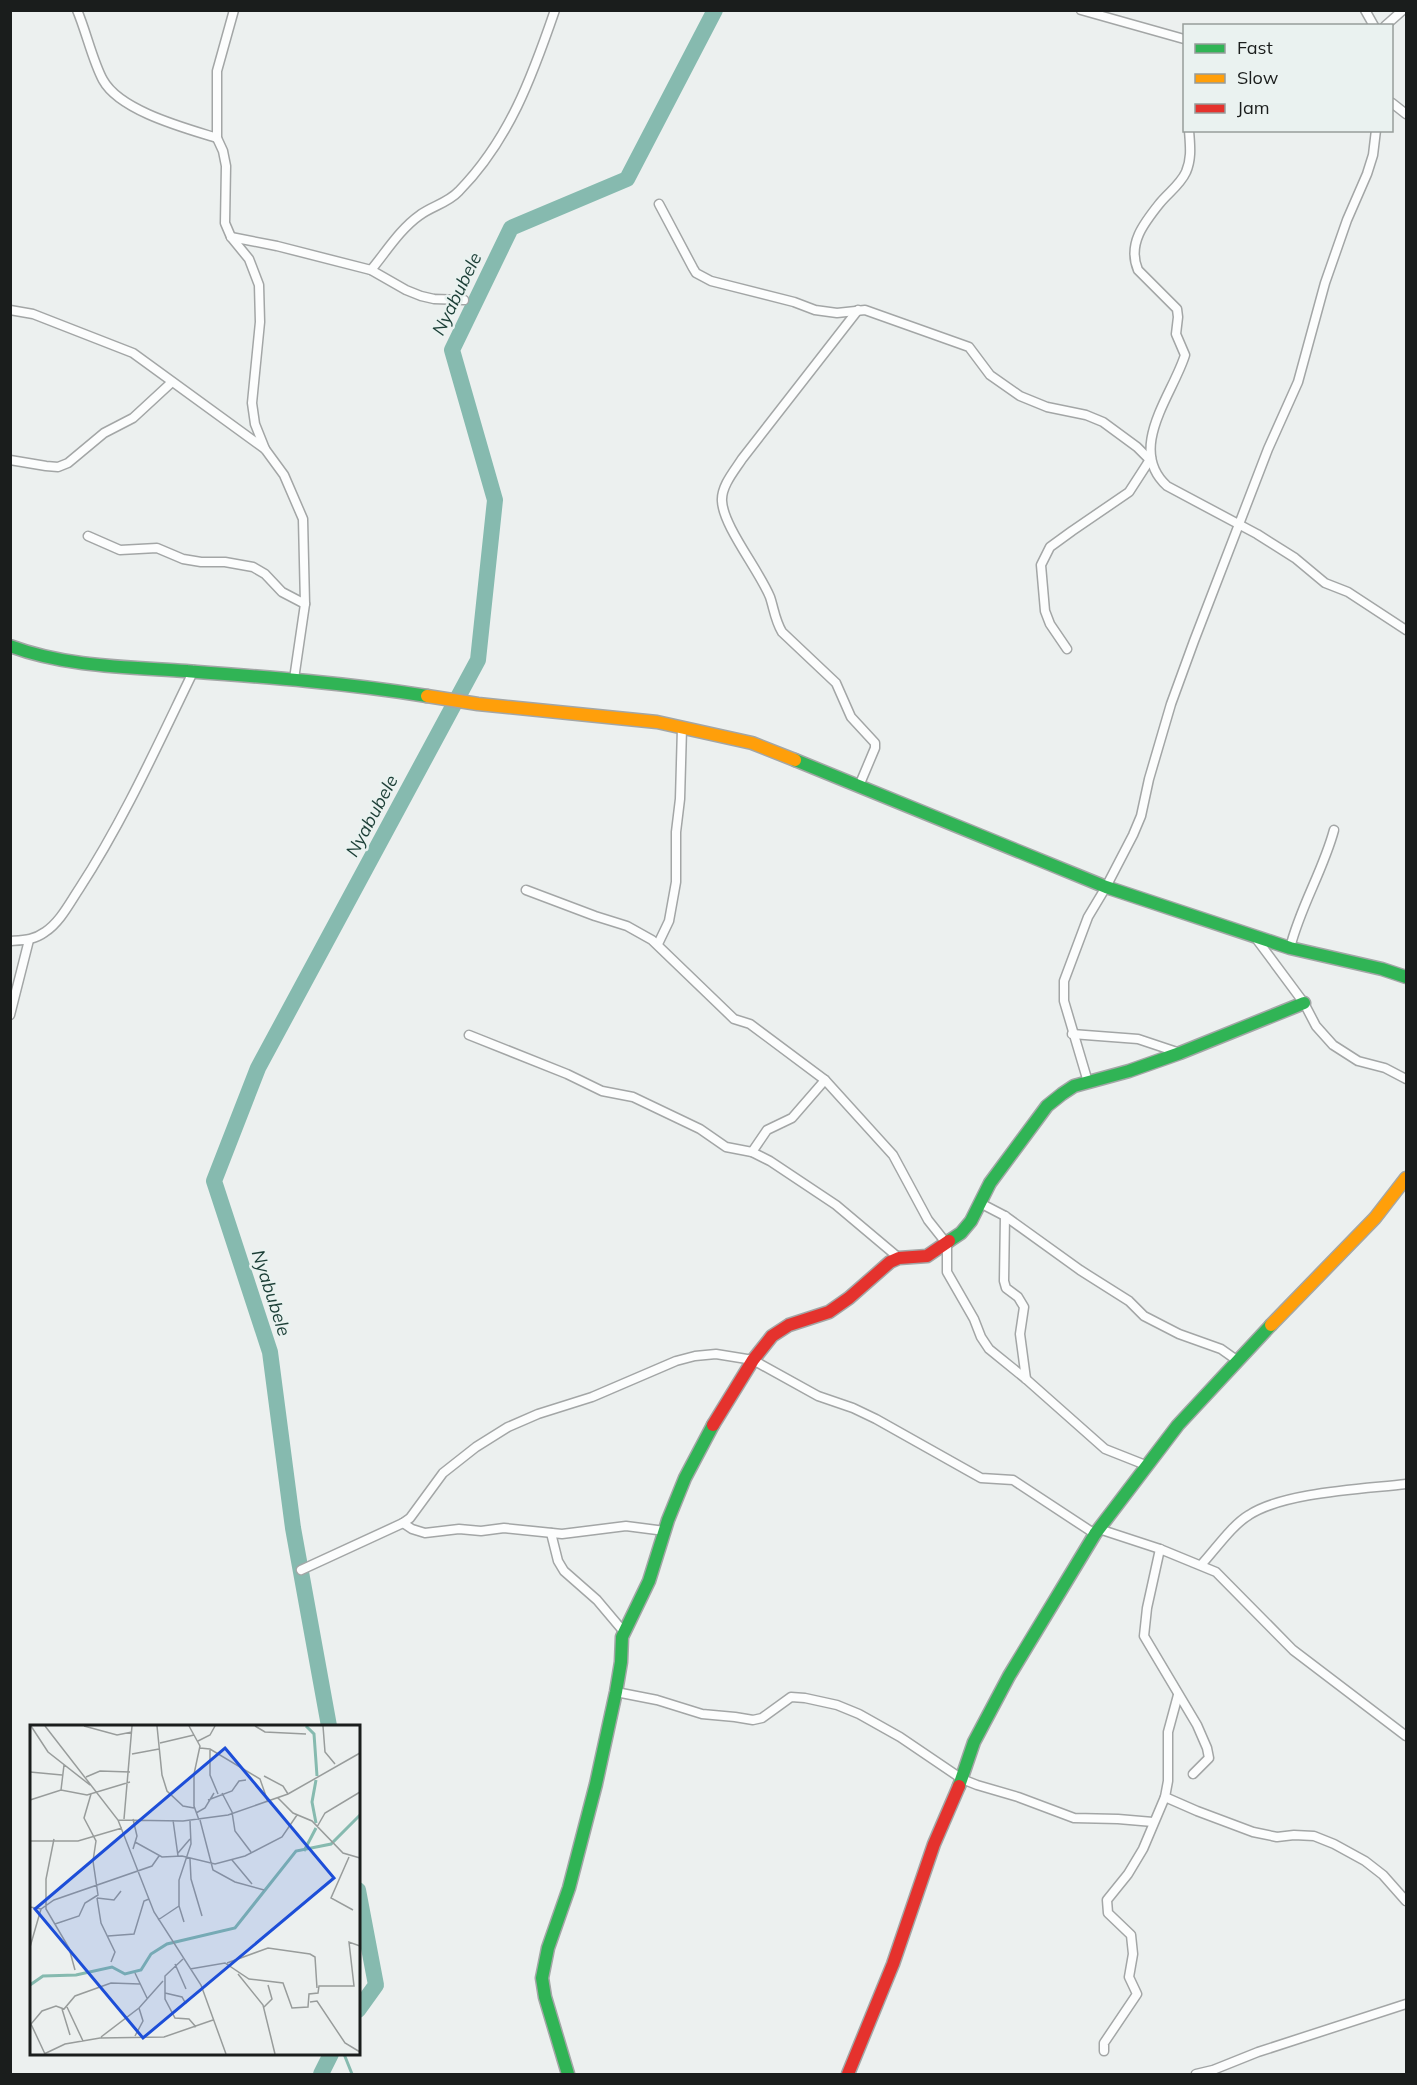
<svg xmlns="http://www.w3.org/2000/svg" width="1417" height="2085" viewBox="0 0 1417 2085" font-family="Mulish,sans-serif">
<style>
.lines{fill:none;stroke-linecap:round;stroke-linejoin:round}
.stream{stroke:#86baaf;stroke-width:3}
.river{stroke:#86baaf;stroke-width:16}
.street-casing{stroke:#a3a6a6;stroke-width:11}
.fast-casing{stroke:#a3a6a6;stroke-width:15}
.slow-casing{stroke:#a3a6a6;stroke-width:15}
.jam-casing{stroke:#a3a6a6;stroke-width:15}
.street{stroke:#fcfdfd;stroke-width:8}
.fast{stroke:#30b455;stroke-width:12}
.slow{stroke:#ff9f0a;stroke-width:12}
.jam{stroke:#e5322d;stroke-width:12}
.labels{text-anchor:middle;stroke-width:5;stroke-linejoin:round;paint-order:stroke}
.water-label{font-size:18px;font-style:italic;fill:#1b3e36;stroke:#eaf2f0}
.inset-river{fill:none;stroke:#86baaf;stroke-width:3}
.inset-road{fill:none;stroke:#989c9b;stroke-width:1.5}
.view{fill:#1d4ed8;fill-opacity:0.15;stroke:#1d4ed8;stroke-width:3}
.inset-edge{fill:none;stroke:#1a1d1c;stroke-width:3}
</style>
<rect width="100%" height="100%" fill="#ecf0ef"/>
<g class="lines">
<polyline class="stream" points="344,2054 352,2074"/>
<g class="river">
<polyline points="329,1726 293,1528 270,1352 214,1181 258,1068 478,660 495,500 452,350 511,228 627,179 715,10"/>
<polyline points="358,1890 376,1985 358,2010"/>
<polyline points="321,2074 331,2054"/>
</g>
<g class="street-casing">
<g id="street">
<path d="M77,10C86,31 93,62 103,80C120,111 185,128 217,138"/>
<polyline points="234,10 217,71 217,138 223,151 226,166 225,223 231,237 249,259 259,285 260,322 252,403 255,424 265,449"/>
<polyline points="1081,10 1184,39"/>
<polyline points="1365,10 1374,26"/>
<polyline points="1385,26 1403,10"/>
<polyline points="1392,103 1406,114"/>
<path d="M1189,130C1190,145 1192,158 1186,172C1180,185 1168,193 1160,203C1144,223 1127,244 1138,270L1177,309L1178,317L1176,334L1185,355C1173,394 1126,449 1167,486L1257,534L1295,558L1325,583L1348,592L1406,630"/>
<polyline points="659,204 693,268 696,273 711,281 794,302 815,310 837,313 865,310 969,347 990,375 1020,396 1047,407 1086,415 1103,422 1137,447 1150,460"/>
<polyline points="231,237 277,246 371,270 406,290 421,296 434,299 464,300"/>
<path d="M371,270C386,252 400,229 420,215C432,206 448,203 459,191C509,140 532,77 555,10"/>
<polyline points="10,310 33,314 133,353 265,449 284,475 303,519 305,604 294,679"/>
<path d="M858,310L742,459C735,470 721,486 722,501C723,526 759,570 770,597C774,609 775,620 782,632L836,683L851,717L875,743V748L859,786"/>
<polyline points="10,460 46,466 58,467 68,463 104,433 133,418 172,382"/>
<polyline points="88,536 120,550 157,548 183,559 201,562 225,562 253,567 265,574 282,592 305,604"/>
<polyline points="1067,649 1050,624 1045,611 1041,565 1050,547 1072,531 1129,492 1151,458"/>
<polyline points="526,890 595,916 627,926 652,940 734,1019 750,1024 825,1080 893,1155 928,1220 947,1244 947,1272 974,1319 981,1337 989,1349 1026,1379 1105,1449 1148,1466"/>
<polyline points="1255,937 1304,1003 1316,1026 1333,1045 1358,1061 1385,1068 1406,1079"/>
<path d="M10,941C24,940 34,940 45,932C60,922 69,904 79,889C124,820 158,744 194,670"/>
<polyline points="658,944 669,921 676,882 676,832 680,799 682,728"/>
<path d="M1290,948C1300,907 1323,871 1334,830"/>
<polyline points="10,1015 29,940"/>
<polyline points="1072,1034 1138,1039 1180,1053"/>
<polyline points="469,1035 567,1074 602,1091 633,1097 700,1129 726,1147 752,1152 770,1161 836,1205 899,1258"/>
<polyline points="1088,1082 1064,1001 1064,981 1088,917 1106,887 1133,835 1141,816 1149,779 1171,704 1194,641 1268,449 1298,382 1325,283 1347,220 1367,174 1373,155 1376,130"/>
<polyline points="752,1152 767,1130 792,1118 825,1080"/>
<polyline points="980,1203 1005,1216 1080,1270 1129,1301 1144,1316 1179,1334 1221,1349 1238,1361"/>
<polyline points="1005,1216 1004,1281 1006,1288 1018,1297 1024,1307 1020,1334 1026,1379"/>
<polyline points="403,1523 412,1529 425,1533 459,1529 481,1531 504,1528 562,1534 626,1526 665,1531"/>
<polyline points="1099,1529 1160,1549 1216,1572 1293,1650 1406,1736"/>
<polyline points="551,1533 558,1561 564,1571 597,1600 624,1632"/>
<polyline points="1160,1549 1147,1608 1144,1636 1197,1725 1207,1748 1209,1758 1193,1774"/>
<path d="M1201,1565C1215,1550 1232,1525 1249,1515C1284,1492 1364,1489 1406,1484"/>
<polyline points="301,1570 403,1523 410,1518 443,1473 476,1447 508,1427 538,1414 592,1397 676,1361 695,1356 716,1354 753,1360 818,1396 853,1408 876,1419 981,1478 1013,1480 1095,1534"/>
<polyline points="616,1692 657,1700 702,1714 735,1717 753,1720 762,1718 791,1697 805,1698 837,1705 859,1714 900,1737 962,1779 977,1785 1018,1797 1074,1818 1118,1819 1153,1822"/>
<polyline points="1165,1797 1197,1811 1253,1832 1277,1837 1294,1835 1314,1836 1334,1844 1365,1861 1383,1875 1406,1901"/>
<polyline points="1104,2051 1104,2043 1137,1994 1129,1977 1133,1954 1131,1935 1108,1913 1107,1900 1128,1874 1143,1849 1165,1797 1168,1781 1168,1732 1178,1695"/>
<polyline points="1196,2074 1213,2070 1258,2052 1406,2004"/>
</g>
</g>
<g class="fast-casing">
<g id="fast">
<path d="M10,646C66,667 127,667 186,671C266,677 347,683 427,696"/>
<polyline points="795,760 1106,887 1290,948 1382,969 1406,977"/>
<polyline points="949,1241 961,1233 971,1221 990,1183 1047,1106 1062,1094 1074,1086 1129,1071 1180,1053 1304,1003"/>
<polyline points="959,1786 974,1742 1009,1676 1095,1534 1178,1425 1271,1325"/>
<polyline points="568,2074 545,1997 542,1978 548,1948 569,1888 596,1784 616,1692 621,1662 622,1637 649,1581 668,1520 685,1478 713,1425"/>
</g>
</g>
<g class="slow-casing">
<g id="slow">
<polyline points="427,696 478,704 657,722 752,743 795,760"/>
<polyline points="1271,1325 1375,1218 1406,1178"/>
</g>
</g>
<g class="jam-casing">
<g id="jam">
<polyline points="713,1425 753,1360 772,1336 789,1325 829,1312 849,1298 890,1262 899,1258 927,1256 949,1241"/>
<polyline points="848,2074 893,1964 934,1844 959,1786"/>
</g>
</g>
<use href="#street" class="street"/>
<use href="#fast" class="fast"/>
<use href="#slow" class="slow"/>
<use href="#jam" class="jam"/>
</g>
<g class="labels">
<g class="water-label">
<text transform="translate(457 294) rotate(-64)" y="6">Nyabubele</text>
<text transform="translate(372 816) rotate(-62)" y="6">Nyabubele</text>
<text transform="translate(271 1293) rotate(72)" y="6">Nyabubele</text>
</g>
</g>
<g transform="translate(30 1725)">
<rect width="330" height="330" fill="#ecf0ef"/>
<path class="inset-river" d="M276,1L284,9L287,51M286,98L282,77L286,55M274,126L286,103M0,260L13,251L46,250L82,242L95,249L111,245L121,229L137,219L205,203L266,126L301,119L330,90"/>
<path class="inset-road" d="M1,1L18,27L60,60M15,1L88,95L124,187L171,260L196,329M54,1L87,10L102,7M127,1L132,50L137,66L153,81L164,83M159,1L170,21L164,49V81L169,95M225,1L235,7L276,9M293,1L295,27L305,39M168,16L180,10L185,1M130,18L164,10M170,23L180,24L230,54L238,77M180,25V50L188,69M102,29L129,24M0,47L32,50M234,51L253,61L258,69M56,52L70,46L100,47M31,65L34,40M192,68L202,87L205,106L221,127M248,73L263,88L282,96L313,128L330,133M0,75L31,65L57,70L100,57M178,75L202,66L209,56L216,55M166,88L175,83L184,68M94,94L102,1M103,94L107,111L103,124M88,95L153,96L198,90L258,69L330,28M143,95L148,131M170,95L183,145L205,157L234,165M287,102L295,88L330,67M24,114L16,154V184L39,223L45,245M0,116H48L92,103M105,117L132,132L152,131L185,139L215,131L252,112L267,90M148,128L160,114M319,132L301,173L323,185M160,134L161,154L172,191M202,135L222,159M67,173L71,198L85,227L81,237M67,173L84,175L91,166M0,182L11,184L24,175L122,141L129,131M128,195L149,181M154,197L149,181V155L161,119L160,96M25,199L49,191L55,178L68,170L63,136L66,116L54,93L61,69M78,211L104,209L114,176L119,174M0,222L11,184M153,234L135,251V274L145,293L159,294L166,302M197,238L238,223L280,229L285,232L287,263M145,239L156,264M160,244L195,238L219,254L253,258L262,283L278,282L279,269L288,268L289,261H324L319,217L330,221M105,248L117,273M208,249L233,280L245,329M135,268L152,272L156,279M280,277L287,276L315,318L330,327M37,282L53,316M234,282L242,274L238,260M32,284L40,310M105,311L113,296L109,283M71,312L109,283L133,256M14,329L35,319L70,313L134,312L183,295M15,329L1,299L12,286L26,281L34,284L45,271L81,258L110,259"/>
<path class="view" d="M195,23L304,153L113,313L5,184Z"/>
<rect width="330" height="330" class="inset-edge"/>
</g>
<rect width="1417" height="2085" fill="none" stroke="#1a1d1c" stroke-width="24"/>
<rect x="1183" y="24" width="210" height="108" fill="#eaf2f0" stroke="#979d9b" stroke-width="1.5"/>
<rect x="1195" y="44" width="30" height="9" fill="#30b455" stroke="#979d9b" stroke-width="1.5"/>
<text x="1237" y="54" font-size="18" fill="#1a1d1c">Fast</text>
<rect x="1195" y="74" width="30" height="9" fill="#ff9f0a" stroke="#979d9b" stroke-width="1.5"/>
<text x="1237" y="84" font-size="18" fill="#1a1d1c">Slow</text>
<rect x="1195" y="104" width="30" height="9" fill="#e5322d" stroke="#979d9b" stroke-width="1.5"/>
<text x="1237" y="114" font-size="18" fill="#1a1d1c">Jam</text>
</svg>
